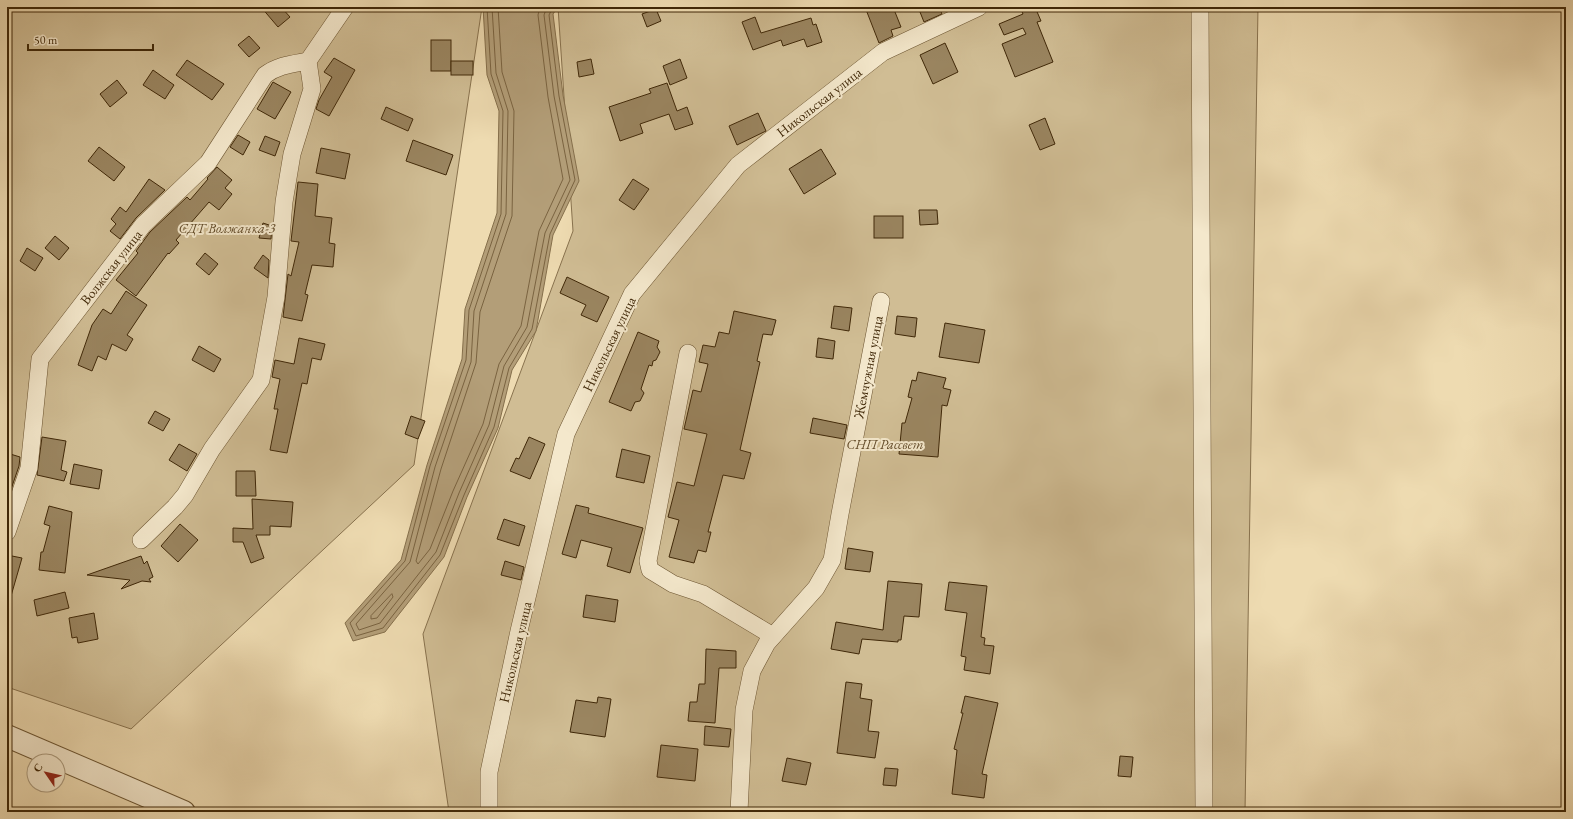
<svg xmlns="http://www.w3.org/2000/svg" width="1573" height="819" viewBox="0 0 1573 819" font-family="'EB Garamond',serif">
<style>
.green{fill:#d0bd94;stroke:#88724e}
.water{fill:#b39e78;stroke:#856f4b}
.lines{fill:none;stroke-linecap:round;stroke-linejoin:round}
.shore{stroke:#7a6340;stroke-width:1}
.building{fill:#9a8560;stroke:#402808}
.minor-casing{stroke:#6c5532;stroke-width:18}
.tertiary-casing{stroke:#6c5532;stroke-width:24}
.minor{stroke:#f4e8cc;stroke-width:17}
.tertiary{stroke:#f4e8cc;stroke-width:22}
.labels{text-anchor:middle;stroke-width:4;stroke-linejoin:round;paint-order:stroke}
.street-label{font-size:14px;fill:#402808;stroke:#f4e8cc}
.park-label{font-size:14px;font-style:italic;fill:#644d2b;stroke:#f4e8cc}
</style>
<rect width="100%" height="100%" fill="#eedbb1"/>
<filter id="stains"><feTurbulence type="fractalNoise" baseFrequency=".005" numOctaves="4"/><feColorMatrix values="0 0 0 0 .2 0 0 0 0 .09 0 0 0 0 .02 0 0 0 .5 -.17"/></filter>
<radialGradient id="worn" r=".72"><stop offset=".6" stop-color="#630" stop-opacity="0"/><stop offset="1" stop-color="#630" stop-opacity=".3"/></radialGradient>
<g class="green">
<polygon points="7,7 482,7 414,465 131,729 7,687"/>
<polygon points="558,7 1258,7 1245,812 449,812 423,634 573,231"/>
</g>
<polygon class="water" points="483,7 558,7 553,14 563,95 579,181 553,235 536,331 512,370 498,428 467,497 444,557 385,632 353,641 345,623 401,560 427,465 462,359 465,309 497,213 499,111 487,75"/>
<g class="lines">
<g class="shore">
<polyline points="487,7 491,74 503,111 501,214 469,310 466,360 430,466 405,561 350,623 356,636 383,628 440,555 464,495 494,427 509,368 532,329 550,234 575,180 559,96 549,15 553,7"/>
<polyline points="492,7 496,73 508,111 506,214 474,311 471,362 435,467 410,562 356,624 359,630 380,623 436,552 459,493 489,425 504,366 527,327 545,233 570,180 554,96 544,15 547,7"/>
<polyline points="498,7 502,72 514,111 512,216 480,312 476,363 441,469 416,561 418,564 430,549 453,491 483,424 499,364 521,326 539,231 563,179 548,97 538,15 540,7"/>
<polygon points="392,594 393,597 377,618 371,619 371,616"/>
</g>
</g>
<g class="building">
<polygon points="261,7 281,7 290,17 278,27"/>
<polygon points="865,7 893,7 901,27 891,30 893,36 879,43"/>
<polygon points="918,7 939,7 942,14 924,22"/>
<polygon points="1020,7 1035,7 1041,21 1037,22 1053,62 1015,77 1002,44 1026,34 1023,28 1004,35 999,24 1023,14"/>
<polygon points="656,9 661,21 647,27 642,14"/>
<polygon points="755,17 761,33 811,18 813,25 816,24 822,42 807,47 804,39 783,46 781,40 753,50 742,22"/>
<polygon points="249,36 260,48 249,57 238,45"/>
<rect x="431" y="40" width="20" height="31"/>
<polygon points="945,43 958,72 933,84 920,55"/>
<polygon points="334,58 355,70 329,116 316,109 319,100 332,77 324,72"/>
<polygon points="591,59 594,74 579,77 577,62"/>
<polygon points="680,59 687,78 670,85 663,66"/>
<polygon points="187,60 224,84 212,100 176,75"/>
<rect x="451" y="61" width="22" height="14"/>
<polygon points="153,70 174,85 165,99 143,85"/>
<polygon points="117,80 127,93 110,107 100,94"/>
<polygon points="273,82 291,92 275,119 257,109"/>
<polygon points="667,83 677,111 687,107 693,124 675,130 669,114 640,124 643,133 620,141 609,107 651,93 649,89"/>
<polygon points="386,107 413,119 408,131 381,119"/>
<polygon points="758,113 766,131 737,145 729,126"/>
<polygon points="1045,118 1055,144 1040,150 1029,125"/>
<polygon points="238,135 250,142 243,155 230,147"/>
<polygon points="265,136 280,142 275,156 259,150"/>
<polygon points="413,140 453,155 446,175 406,161"/>
<polygon points="99,147 125,167 114,181 88,161"/>
<polygon points="321,148 350,154 345,179 316,173"/>
<polygon points="821,149 836,174 804,194 789,169"/>
<polygon points="217,167 232,180 225,188 232,194 219,210 209,202 176,240 179,243 169,254 168,253 136,296 116,280 138,253 136,251 150,232 187,197 190,200 208,179 207,178"/>
<polygon points="149,179 165,190 136,218 120,239 110,231 116,224 111,219 120,207 126,212"/>
<polygon points="633,179 649,189 634,210 619,200"/>
<polygon points="298,182 318,184 315,216 332,218 329,243 335,244 333,267 312,265 305,294 308,295 302,321 283,317 288,274 291,276 299,242 291,241"/>
<polygon points="919,210 937,210 938,224 920,225"/>
<rect x="874" y="216" width="29" height="22"/>
<polygon points="263,223 272,226 271,239 259,238"/>
<polygon points="55,236 69,248 59,260 45,248"/>
<polygon points="27,248 43,258 35,271 20,261"/>
<polygon points="205,253 218,264 209,275 196,264"/>
<polygon points="263,255 269,260 268,278 254,268"/>
<polygon points="567,277 609,297 597,322 581,315 586,305 560,293"/>
<polygon points="126,291 147,305 127,335 133,339 126,351 112,344 106,360 98,356 92,371 78,365 92,325 103,309 111,314"/>
<polygon points="834,306 852,308 849,331 831,328"/>
<polygon points="734,311 776,320 772,335 763,334 757,361 760,362 740,450 751,453 744,479 723,475 708,532 711,532 706,552 698,550 694,563 669,557 679,520 668,517 677,482 694,486 707,434 684,429 693,390 701,392 708,364 699,362 703,345 715,347 719,332 729,334"/>
<polygon points="897,316 917,318 915,337 895,334"/>
<polygon points="945,323 985,330 979,363 939,357"/>
<polygon points="638,332 659,341 657,347 660,352 656,360 653,361 652,366 649,365 641,389 644,393 640,401 635,402 631,411 609,402"/>
<polygon points="299,338 325,344 321,360 312,358 307,384 302,383 287,453 270,450 278,409 274,409 280,379 272,377 275,360 294,364"/>
<polygon points="818,338 835,341 833,359 816,357"/>
<polygon points="199,346 221,359 214,372 192,360"/>
<polygon points="918,372 946,378 943,388 951,390 947,406 942,405 938,457 899,454 902,423 905,423 912,398 908,397 912,380 916,381"/>
<polygon points="155,411 170,419 163,431 148,423"/>
<polygon points="411,416 425,421 418,439 405,434"/>
<polygon points="813,418 847,425 844,439 810,433"/>
<polygon points="42,437 66,441 61,470 67,472 64,481 37,475"/>
<polygon points="529,437 545,444 530,479 510,471 516,458 519,459"/>
<polygon points="179,444 197,454 187,471 169,460"/>
<polygon points="622,449 650,456 644,483 616,477"/>
<polygon points="7,453 20,457 19,466 7,501"/>
<polygon points="74,464 102,470 99,489 70,484"/>
<polygon points="236,471 255,471 256,496 236,496"/>
<polygon points="252,499 293,502 291,527 270,526 270,535 256,535 264,558 251,563 243,542 233,542 233,528 253,529"/>
<polygon points="576,505 589,508 588,513 643,528 630,573 607,566 612,548 581,540 576,558 562,554"/>
<polygon points="49,506 72,512 65,573 39,570 41,552 43,552 50,526 44,524"/>
<polygon points="504,519 525,526 519,546 497,539"/>
<polygon points="180,524 198,540 178,562 161,546"/>
<polygon points="848,548 873,552 870,572 845,569"/>
<polygon points="7,555 22,558 11,596 7,596"/>
<polygon points="141,556 144,564 147,561 153,577 149,579 151,582 142,581 121,589 130,580 87,575"/>
<polygon points="505,561 524,567 521,580 501,575"/>
<polygon points="888,581 922,584 919,617 904,616 901,640 898,640 898,642 862,639 859,654 831,649 836,622 883,630"/>
<polygon points="949,582 987,586 981,637 985,638 984,645 994,646 990,674 964,670 966,657 961,656 967,613 945,610"/>
<polygon points="65,592 69,608 37,616 34,600"/>
<polygon points="586,595 618,600 615,622 583,617"/>
<polygon points="94,613 98,639 78,643 77,637 72,638 69,618"/>
<polygon points="706,649 736,651 736,668 719,668 715,723 688,721 690,702 697,702 699,684 705,684"/>
<polygon points="846,682 862,684 860,698 872,700 868,731 879,732 875,758 837,753"/>
<polygon points="965,696 998,703 982,774 987,775 984,798 952,794 957,750 954,749 963,713 961,713"/>
<polygon points="598,697 611,699 605,737 570,732 576,700 597,703"/>
<polygon points="705,726 731,729 729,747 704,745"/>
<polygon points="661,745 698,749 695,781 657,777"/>
<polygon points="1120,756 1133,757 1131,777 1118,776"/>
<polygon points="787,758 811,763 806,785 782,781"/>
<polygon points="885,768 898,769 896,786 883,785"/>
</g>
<g class="lines">
<g class="minor-casing">
<g id="minor">
<polyline points="1200,7 1204,812"/>
<polyline points="688,353 648,561 650,570 673,584 703,594 773,636"/>
<path d="M7,532L29,468L40,359L143,225L208,163L265,75C278,65 292,64 308,61"/>
<polyline points="141,540 175,507 185,495 212,449 261,380 276,297 284,202 292,154 312,89 308,61 345,7"/>
<polyline points="489,812 489,772 519,631 566,434 632,294 738,165 883,52 979,7"/>
<polyline points="739,812 744,710 752,671 767,643 816,588 832,560 840,514 881,301"/>
</g>
</g>
<g class="tertiary-casing">
<polyline id="tertiary" points="7,736 184,812"/>
</g>
<use href="#minor" class="minor"/>
<use href="#tertiary" class="tertiary"/>
</g>
<g class="labels">
<g class="street-label">
<text transform="translate(819 102) rotate(-38)" y="5">Никольская улица</text>
<text transform="translate(111 267) rotate(-52)" y="5">Волжская улица</text>
<text transform="translate(609 344) rotate(-64)" y="5">Никольская улица</text>
<text transform="translate(868 367) rotate(-79)" y="5">Жемчужная улица</text>
<text transform="translate(515 652) rotate(-77)" y="5">Никольская улица</text>
</g>
<g class="park-label">
<text x="227" y="233">СДТ Волжанка-3</text>
<text x="885" y="449">СНП Рассвет</text>
</g>
</g>
<rect width="1573" height="819" fill="none" stroke="#eedbb1" stroke-width="24"/>
<rect x="8" y="8" width="1557" height="803" fill="none" stroke="#402808" stroke-width="2"/>
<rect x="12" y="12" width="1549" height="795" fill="none" stroke="#402808"/>
<g transform="translate(46 773) rotate(304)"><circle r="19" fill="#f4e8cc" stroke="#ac9b7e"/>
<path d="M0-3L7 15L0 10L-7 15Z" fill="#8f2418"/>
<text y="-6" font-size="11" font-weight="bold" text-anchor="middle" fill="#402808">С</text>
</g>
<path d="M28 44v6h125v-6" fill="none" stroke="#402808" stroke-width="2"/>
<text x="34" y="44" font-size="12" fill="#402808" stroke="#f4e8cc" stroke-width="3" paint-order="stroke">50 m</text>
<rect width="100%" height="100%" filter="url(#stains)"/>
<rect width="100%" height="100%" fill="url(#worn)"/>
</svg>
